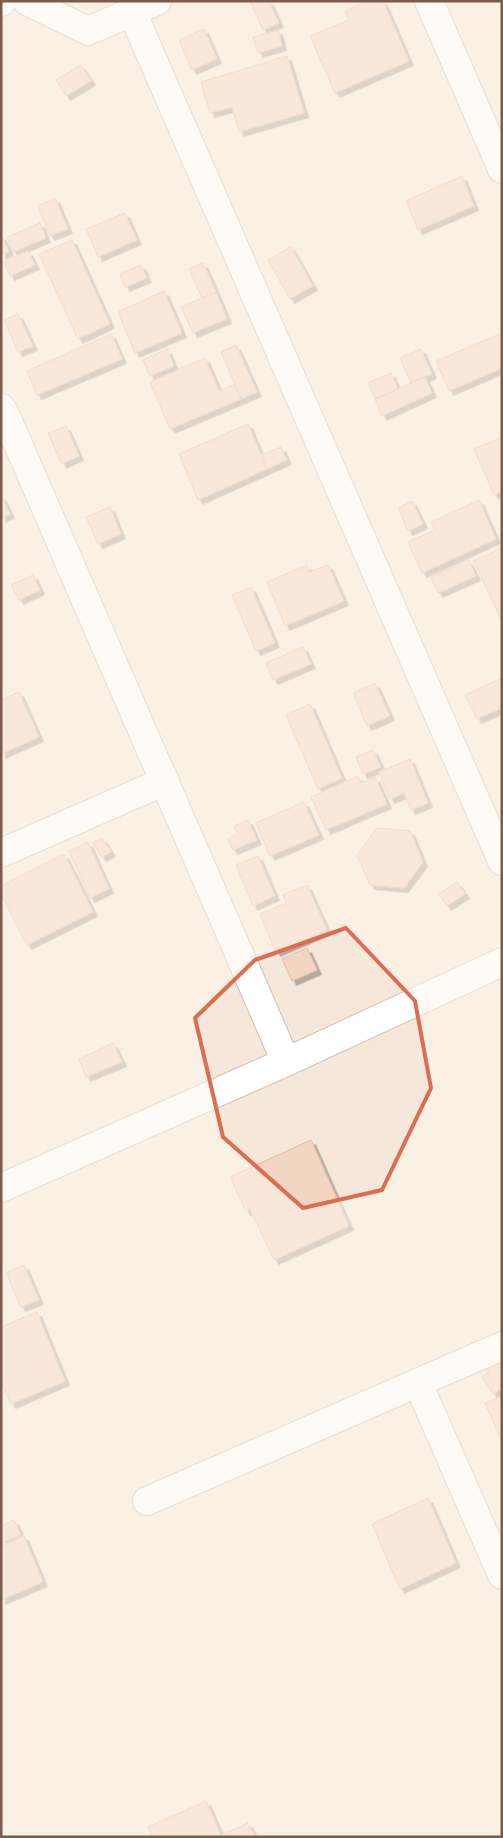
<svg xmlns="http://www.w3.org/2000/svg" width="503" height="1838" viewBox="0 0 503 1838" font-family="'Nunito Sans',sans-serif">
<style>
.residential{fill:#f5e8da}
.building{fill:#f3d5c3;stroke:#e6bba3;filter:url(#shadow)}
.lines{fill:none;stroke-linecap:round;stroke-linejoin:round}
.street-casing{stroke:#d1beb0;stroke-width:30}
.secondary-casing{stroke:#d6c0b0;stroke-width:30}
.street{stroke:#fff;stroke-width:28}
.secondary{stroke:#fff;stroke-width:28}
.marked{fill:none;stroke:#dc6d51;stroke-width:4;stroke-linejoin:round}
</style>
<defs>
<filter id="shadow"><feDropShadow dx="4.5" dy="4.5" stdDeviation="0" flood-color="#0004"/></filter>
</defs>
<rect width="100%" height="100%" fill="#fdf6ec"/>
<rect class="residential" x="1" y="1" width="501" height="1836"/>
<g class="building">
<polygon points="250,1 269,1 279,23 263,30"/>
<polygon points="368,1 383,1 409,61 335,93 310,36 349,20 345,11"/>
<polygon points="204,29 217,59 192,70 179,40"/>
<polygon points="278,30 282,46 258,53 253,37"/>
<polygon points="287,56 304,113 239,132 232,107 210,113 201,82"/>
<polygon points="81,65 91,81 66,96 56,80"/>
<polygon points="462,176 474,206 418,230 406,201"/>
<polygon points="55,198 68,229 50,236 38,206"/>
<polygon points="125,213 137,240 98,257 86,229"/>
<polygon points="40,223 46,238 13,252 7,237"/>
<polygon points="1,235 9,251 1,255"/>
<polygon points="72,240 110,324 78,339 39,254"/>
<polygon points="291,247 313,286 290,299 268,260"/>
<polygon points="28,251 35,265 10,276 4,262"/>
<polygon points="203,263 216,292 202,298 189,269"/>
<polygon points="141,265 147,278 125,287 120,274"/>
<polygon points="164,291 182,333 135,353 118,312"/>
<polygon points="216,292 227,319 193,333 181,307"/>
<polygon points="18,314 33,346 18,352 4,320"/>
<polygon points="502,333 502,368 449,391 436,361"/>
<polygon points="111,334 122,359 37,395 27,371"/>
<polygon points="236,345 257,392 241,399 221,352"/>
<polygon points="167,349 174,366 150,376 143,360"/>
<polygon points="421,349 432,374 411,383 400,358"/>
<polygon points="205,358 219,391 235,384 241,399 170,429 150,382"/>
<polygon points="391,373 398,389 375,399 368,383"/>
<polygon points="425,377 432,393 382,416 375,399"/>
<polygon points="248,424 267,469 198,500 179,454"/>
<polygon points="66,426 79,456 62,464 48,433"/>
<polygon points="502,437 502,491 494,495 474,449"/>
<polygon points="281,447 287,460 267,469 261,455"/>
<polygon points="1,495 10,514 1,518"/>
<polygon points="479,500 496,539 422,573 408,542 435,530 431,522"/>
<polygon points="412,501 423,524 408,531 398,508"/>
<polygon points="110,507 121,534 98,544 86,517"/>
<polygon points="502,548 502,622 474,561"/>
<polygon points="468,560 476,576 438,593 431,577"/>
<polygon points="307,565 309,572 328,565 344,601 285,626 267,582"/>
<polygon points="33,575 40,590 19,600 11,585"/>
<polygon points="251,587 275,643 256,651 232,595"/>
<polygon points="303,647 311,664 273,680 266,663"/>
<polygon points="502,678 502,708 477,719 465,695"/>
<polygon points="375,683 390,716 367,726 353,693"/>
<polygon points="19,692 39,737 1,754 1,700"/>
<polygon points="310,704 342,778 318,789 286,715"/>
<polygon points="373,750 381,767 363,774 356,757"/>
<polygon points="410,759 428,803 411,810 404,793 390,799 379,772"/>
<polygon points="358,776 361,783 375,777 387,804 326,830 311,797"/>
<polygon points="304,802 319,835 270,856 256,823"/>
<polygon points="248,820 257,840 233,850 228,839 238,834 234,826"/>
<polygon points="377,828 410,831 423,862 404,888 370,885 357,855"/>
<polygon points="102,838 111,852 102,857 93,843"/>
<polygon points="88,842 109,889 90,898 69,851"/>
<polygon points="64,854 93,912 27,945 1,894 1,886"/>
<polygon points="258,856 275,896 253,906 236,865"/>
<polygon points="457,882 465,894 447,906 439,894"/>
<polygon points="307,885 327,930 276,952 260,914 286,903 283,895"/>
<polygon points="307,948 317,970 292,981 282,959"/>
<polygon points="113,1043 122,1062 86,1077 79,1059"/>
<polygon points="311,1140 349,1226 274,1260 250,1209 246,1211 230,1177"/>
<polygon points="24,1265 39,1300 21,1307 6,1273"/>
<polygon points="37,1312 65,1381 11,1404 1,1382 1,1327"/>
<polygon points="502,1354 502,1388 493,1394 482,1377 489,1372 484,1366"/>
<polygon points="499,1397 502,1405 502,1442 485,1403"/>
<polygon points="428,1498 456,1563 400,1589 372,1524"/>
<polygon points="14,1520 21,1535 1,1543 1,1526"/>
<polygon points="24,1536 43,1582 1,1600 1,1546"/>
<polygon points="206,1801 221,1835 248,1823 255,1837 152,1837 148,1827"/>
</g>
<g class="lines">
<g class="street-casing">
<g id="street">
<polyline points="27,1 88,31 157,1"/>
<polyline points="429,1 502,169"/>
<polyline points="1,2 2,1"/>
<polyline points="132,12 502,861"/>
<polyline points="1,408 5,414 286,1062"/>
<polyline points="1,853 165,781"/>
<polyline points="418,1383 502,1575"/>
<polyline points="147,1501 502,1346"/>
</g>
</g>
<g class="secondary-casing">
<polyline id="secondary" points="1,1188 286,1062 502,962"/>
</g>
<use href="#street" class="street"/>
<use href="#secondary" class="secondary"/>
</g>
<path d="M0 0H503V1838H0ZM346,928L415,1001L431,1088L382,1190L303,1208L223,1137L195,1018L255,960Z" fill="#fdf6ec" fill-opacity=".55" fill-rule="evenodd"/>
<path class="marked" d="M346,928L415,1001L431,1088L382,1190L303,1208L223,1137L195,1018L255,960Z"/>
<rect width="503" height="1838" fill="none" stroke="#7a5c4d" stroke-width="5"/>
</svg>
